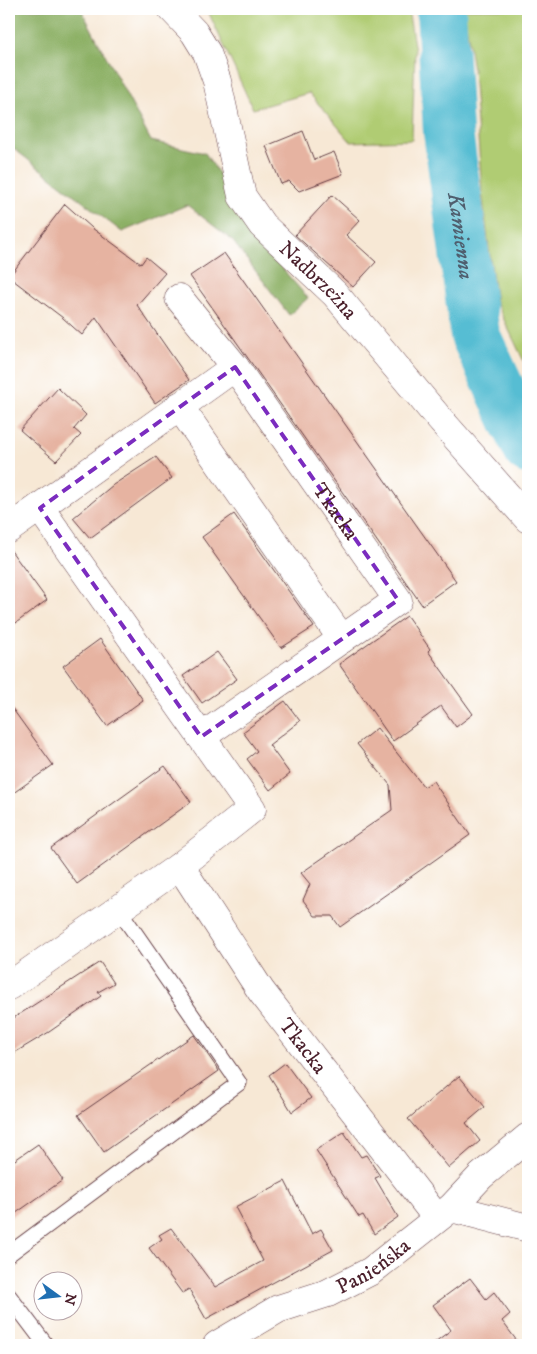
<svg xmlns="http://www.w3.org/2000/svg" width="537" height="1354" viewBox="0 0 537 1354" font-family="'IM FELL DW Pica',serif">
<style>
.green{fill:#b0cc73;stroke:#7d764f}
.forest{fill:#8cb065;stroke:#6b6848}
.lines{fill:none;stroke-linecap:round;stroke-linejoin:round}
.river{stroke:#56bdd3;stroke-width:50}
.building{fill:#e6b3a1}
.lane-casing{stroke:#643d44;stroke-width:17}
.street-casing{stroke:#643d44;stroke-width:29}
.lane{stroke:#fff;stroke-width:15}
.street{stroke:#fff;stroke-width:28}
.marked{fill:none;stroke:#7b2cbf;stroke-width:4;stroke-dasharray:10 6;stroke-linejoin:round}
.labels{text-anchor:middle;stroke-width:4;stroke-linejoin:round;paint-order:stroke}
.street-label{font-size:21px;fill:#4a1f2b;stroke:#fff}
.water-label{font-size:22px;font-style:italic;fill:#4f5e6e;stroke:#fff}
</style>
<rect width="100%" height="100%" fill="#fff"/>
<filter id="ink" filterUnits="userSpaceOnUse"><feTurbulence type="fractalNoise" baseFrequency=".02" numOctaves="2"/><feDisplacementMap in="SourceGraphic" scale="10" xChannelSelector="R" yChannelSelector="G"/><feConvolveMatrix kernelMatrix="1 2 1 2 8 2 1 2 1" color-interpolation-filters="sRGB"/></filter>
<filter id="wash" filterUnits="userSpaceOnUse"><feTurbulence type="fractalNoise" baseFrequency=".0096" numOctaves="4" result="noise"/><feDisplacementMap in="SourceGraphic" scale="20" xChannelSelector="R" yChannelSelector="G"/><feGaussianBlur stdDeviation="1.12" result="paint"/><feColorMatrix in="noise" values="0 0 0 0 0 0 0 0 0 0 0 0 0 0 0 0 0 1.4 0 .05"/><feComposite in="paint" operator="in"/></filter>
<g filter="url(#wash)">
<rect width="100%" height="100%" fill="#f7e8d5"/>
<g class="green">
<polygon points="207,9 408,9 415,51 412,140 351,142 309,93 253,109"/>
<polygon points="464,9 528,9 528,370 496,303 482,192 473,70"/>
</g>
<polygon class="forest" points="9,9 81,9 151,141 205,153 286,273 308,298 289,315 232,240 187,205 122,232 9,145"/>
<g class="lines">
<path class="river" id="s1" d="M441,9L448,132L475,335L528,449"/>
</g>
<g id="blocks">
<g class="building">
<polygon points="303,131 314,160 334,152 343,174 299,191 289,181 281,184 266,146"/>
<polygon points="332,195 360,220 346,235 376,262 353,287 295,235"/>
<polygon points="65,204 92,228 141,264 146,257 165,273 137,305 189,380 155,403 96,317 82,335 63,318 9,277"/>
<polygon points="224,253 456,581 422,605 190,276"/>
<polygon points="58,388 86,415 74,429 81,435 56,461 20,430"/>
<polygon points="156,457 172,478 90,538 73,518 113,485"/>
<polygon points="234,514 314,627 281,648 202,537"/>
<polygon points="9,548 47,600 9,628"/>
<polygon points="407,616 430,649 428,651 473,714 456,727 441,706 393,741 339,664"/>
<polygon points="100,639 143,700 107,726 63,666"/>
<polygon points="217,652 237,679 202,703 183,676"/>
<polygon points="285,701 300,721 269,745 290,774 270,790 247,759 257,751 243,732"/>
<polygon points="9,704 53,765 9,796"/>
<polygon points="377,728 424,787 433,781 470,835 340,927 332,916 315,916 303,900 310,884 301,873 392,810 390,785 357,744"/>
<polygon points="165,766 191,802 77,884 51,848"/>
<polygon points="100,962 114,983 98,992 101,996 49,1032 9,1056 9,1021"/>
<polygon points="194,1035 219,1071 104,1152 78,1115"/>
<polygon points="285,1063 311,1098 292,1112 269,1075"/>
<polygon points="459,1076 485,1107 466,1123 480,1141 449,1168 408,1119"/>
<polygon points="344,1132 361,1157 366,1155 380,1176 375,1178 398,1217 374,1234 363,1215 359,1217 316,1150"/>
<polygon points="38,1144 63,1180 9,1218 9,1164"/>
<polygon points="285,1181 312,1234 321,1229 333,1250 206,1319 189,1289 182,1293 149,1248 162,1239 159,1235 171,1228 215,1287 263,1261 235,1207"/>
<polygon points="470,1278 486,1299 494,1292 510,1314 502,1321 520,1345 431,1345 451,1330 433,1305"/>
</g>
</g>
</g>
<g filter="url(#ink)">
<use href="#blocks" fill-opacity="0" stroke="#643d44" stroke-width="1"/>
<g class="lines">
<g class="lane-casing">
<g id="lane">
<polyline points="9,1254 239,1083 119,910"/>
<polyline points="9,1296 46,1345"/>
</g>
</g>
<g class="street-casing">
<g id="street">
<path id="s2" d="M172,9L194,32L207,53L217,81L242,196L262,225L335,294L437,416L528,519"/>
<path id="s3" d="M179,298L235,367L398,600L201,737"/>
<polyline points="179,406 342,639"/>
<polyline points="9,529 235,367"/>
<path id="s4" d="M180,866L261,991L437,1218"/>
<polyline points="9,986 180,866 252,809 40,508"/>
<polyline points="451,1208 481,1176 528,1137"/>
<path id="s5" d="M217,1345L278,1309L328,1293L371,1271L451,1208L528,1228"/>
</g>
</g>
<use href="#lane" class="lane"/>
<use href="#street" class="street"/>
</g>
</g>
<path class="marked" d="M235,367L398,600L201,737L40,508Z"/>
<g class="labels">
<g class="street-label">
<text dy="7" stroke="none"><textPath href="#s2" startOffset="318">Nadbrzeżna</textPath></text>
<text dy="7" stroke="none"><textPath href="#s3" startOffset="265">Tkacka</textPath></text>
<text dy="7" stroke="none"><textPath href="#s4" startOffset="218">Tkacka</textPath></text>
<text dy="7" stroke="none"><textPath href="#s5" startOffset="176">Panieńska</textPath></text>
</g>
<g class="water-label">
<text dy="8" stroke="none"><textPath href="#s1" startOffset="228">Kamienna</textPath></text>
</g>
</g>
<rect width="537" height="1354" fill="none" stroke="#fff" stroke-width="30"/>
<g transform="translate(58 1296) rotate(105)"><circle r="24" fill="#ffffff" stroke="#b7a5aa"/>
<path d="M0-4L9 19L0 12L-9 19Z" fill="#1f6fb2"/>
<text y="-8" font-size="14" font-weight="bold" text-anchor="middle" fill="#4a1f2b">N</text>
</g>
</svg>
